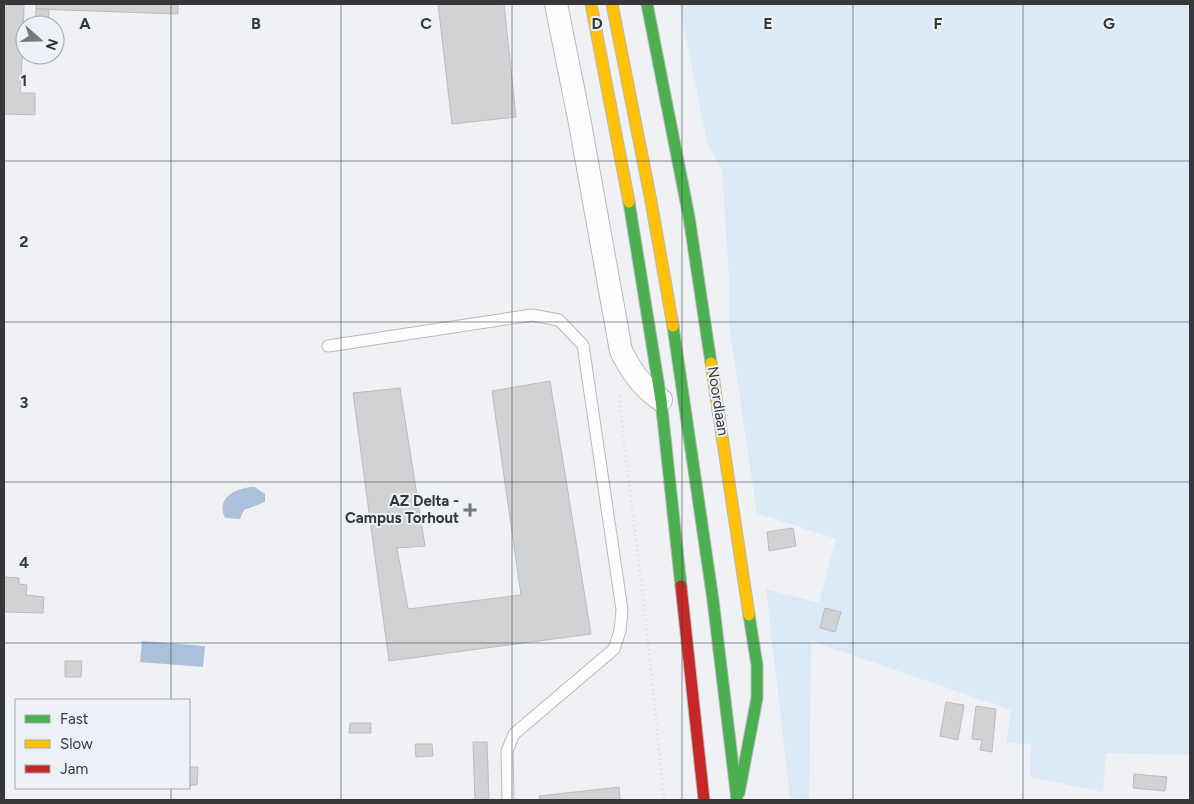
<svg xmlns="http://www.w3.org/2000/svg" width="1194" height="804" viewBox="0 0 1194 804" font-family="Figtree,sans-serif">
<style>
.green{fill:#dce9f7}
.water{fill:#abc1db}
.building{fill:#d0d2d4;stroke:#babcbe}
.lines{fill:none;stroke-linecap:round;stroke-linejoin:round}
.lane-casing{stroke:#b7b9bc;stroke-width:13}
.street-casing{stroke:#b7b9bc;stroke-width:24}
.fast-casing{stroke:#b7b9bc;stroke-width:13}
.slow-casing{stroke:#b7b9bc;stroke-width:13}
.jam-casing{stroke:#b7b9bc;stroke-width:13}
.path{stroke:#dbdcdc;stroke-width:3;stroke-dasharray:1 4;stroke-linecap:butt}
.lane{stroke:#fdfdfd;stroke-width:11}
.street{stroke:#fdfdfd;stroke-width:22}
.fast{stroke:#4caf50;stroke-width:11}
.slow{stroke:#ffc107;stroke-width:11}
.jam{stroke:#c62828;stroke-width:11}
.grid{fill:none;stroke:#353739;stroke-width:1;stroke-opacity:0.55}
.poi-dot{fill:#76787a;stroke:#ecf1f7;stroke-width:2}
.labels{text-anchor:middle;stroke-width:4;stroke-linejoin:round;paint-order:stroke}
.street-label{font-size:15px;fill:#353739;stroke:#ecf1f7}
.poi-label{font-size:15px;font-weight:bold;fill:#353739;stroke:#ecf1f7;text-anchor:end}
.grid-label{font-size:16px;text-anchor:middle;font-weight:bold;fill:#353739;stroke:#ecf1f7;stroke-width:4;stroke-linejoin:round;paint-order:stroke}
</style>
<rect width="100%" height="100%" fill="#eff1f4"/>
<polygon class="green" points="679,4 1190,4 1190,755 1106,753 1103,792 1030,777 1031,744 1006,743 1011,710 811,641 809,799 790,797 766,589 819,603 836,539 757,513 729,324 729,277 722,169 708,146"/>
<g class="water">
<path d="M255,487L265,494V502L244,510L240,519L225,518C215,497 238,487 255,487Z"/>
<polygon points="142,641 205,646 203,667 140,662"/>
</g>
<g class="building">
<polygon points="36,4 178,4 178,14 36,9"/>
<polygon points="438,4 504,4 516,117 452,124"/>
<polygon points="4,5 24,5 23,35 25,35 25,47 23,47 20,93 35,93 35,115 4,114"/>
<polygon points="36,9 49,9 48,25 35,25"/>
<polygon points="550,381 591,634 389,661 353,393 400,388 425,546 397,548 408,609 521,595 492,391"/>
<polygon points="793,528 796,546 769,551 767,532"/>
<polygon points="4,577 19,578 19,584 27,585 26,595 44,597 43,613 4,612"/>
<polygon points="825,608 841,612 835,632 820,628"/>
<polygon points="65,661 82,661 81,677 65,677"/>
<polygon points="946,702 964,705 958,740 940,736"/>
<polygon points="976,706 996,709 992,752 980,750 982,740 972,739"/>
<polygon points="350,723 371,723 371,733 349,733"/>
<polygon points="473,742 487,742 489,800 475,800"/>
<polygon points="415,744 432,744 433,756 416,757"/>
<polygon points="189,767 198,767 197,785 189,785"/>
<polygon points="1134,774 1167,777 1165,791 1133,788"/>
<polygon points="619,787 620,800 540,800 539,796"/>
</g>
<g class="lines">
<g class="lane-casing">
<polyline id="lane" points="328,346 532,315 559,320 583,345 622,610 620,631 614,649 514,734 507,751 508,800"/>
</g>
<g class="street-casing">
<path id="street" d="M556,4L579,118L621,351C631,371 642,387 661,400"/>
</g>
<g class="fast-casing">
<g id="fast">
<polyline points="647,4 689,217 711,363"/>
<polyline points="629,202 661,400 681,586"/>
<polyline points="673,326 713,600 737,800"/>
<polyline points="739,793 757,698 757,665 749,615"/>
</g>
</g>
<g class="slow-casing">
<g id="slow">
<polyline points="591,4 629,202"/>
<polyline points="612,4 651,201 673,326"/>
<polyline points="711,363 749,615"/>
</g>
</g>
<g class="jam-casing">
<polyline id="jam" points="681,586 704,800"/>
</g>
<polyline class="path" points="619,396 649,650 664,800"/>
<use href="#lane" class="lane"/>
<use href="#street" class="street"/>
<use href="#fast" class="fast"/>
<use href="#slow" class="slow"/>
<use href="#jam" class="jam"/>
</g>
<path class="grid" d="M171,4V700M341,4V800M512,4V800M682,4V800M853,4V800M1023,4V800M4,161H1190M4,322H1190M4,482H1190M4,643H1190M171,788V800"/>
<path class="poi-dot" d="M467.5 502.5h5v5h5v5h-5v5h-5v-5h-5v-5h5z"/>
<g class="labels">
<g class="street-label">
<text transform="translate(718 401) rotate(81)" y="5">Noordlaan</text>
</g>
<g class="poi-label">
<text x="459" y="506">AZ Delta -<tspan x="459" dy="17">Campus Torhout</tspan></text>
</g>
</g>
<g class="grid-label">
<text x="85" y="29">A</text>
<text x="256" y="29">B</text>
<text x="426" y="29">C</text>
<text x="597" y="29">D</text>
<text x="768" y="29">E</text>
<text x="938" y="29">F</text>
<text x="1109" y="29">G</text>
<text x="24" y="86">1</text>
<text x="24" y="247">2</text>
<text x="24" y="408">3</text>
<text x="24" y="568">4</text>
</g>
<rect width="1194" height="804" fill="none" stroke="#353739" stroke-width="10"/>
<rect x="15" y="699" width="175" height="90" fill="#ecf1f7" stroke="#a3a7ab"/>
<rect x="25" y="715" width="25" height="8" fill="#4caf50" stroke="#a3a7ab"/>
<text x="60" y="724" font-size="15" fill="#353739">Fast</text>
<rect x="25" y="740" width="25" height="8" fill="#ffc107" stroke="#a3a7ab"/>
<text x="60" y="749" font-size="15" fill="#353739">Slow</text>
<rect x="25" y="765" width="25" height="8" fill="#c62828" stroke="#a3a7ab"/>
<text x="60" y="774" font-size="15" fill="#353739">Jam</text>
<g transform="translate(40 40) rotate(110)"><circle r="24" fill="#ecf1f7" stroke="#a3a7ab"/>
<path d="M0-4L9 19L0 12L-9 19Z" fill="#76787a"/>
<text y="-8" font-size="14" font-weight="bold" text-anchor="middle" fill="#353739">N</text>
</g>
</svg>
